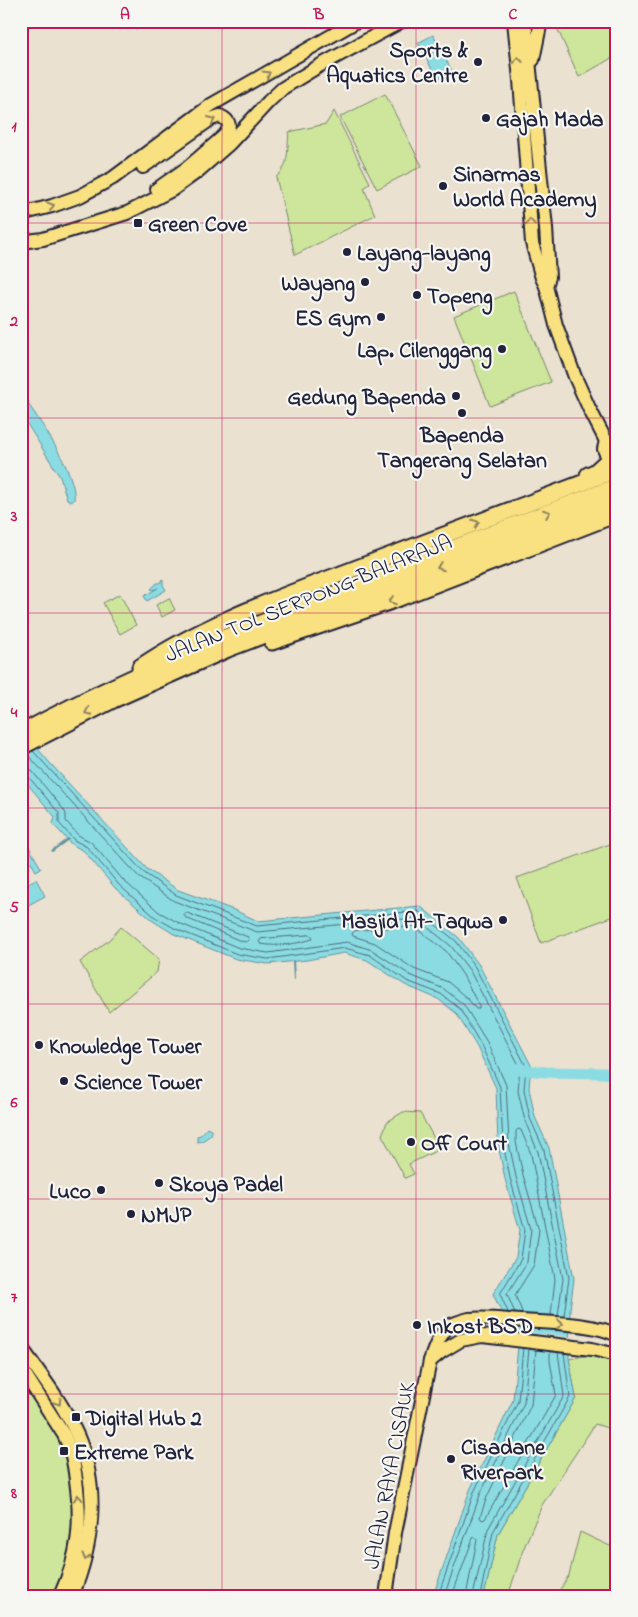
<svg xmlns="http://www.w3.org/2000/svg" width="638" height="1617" viewBox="0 0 638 1617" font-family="'Indie Flower',sans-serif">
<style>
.green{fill:#cde69c;stroke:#78846c}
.water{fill:#8bdce2;stroke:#61929f}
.pier{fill:#eae1d0}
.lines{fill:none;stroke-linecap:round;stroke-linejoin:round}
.shore{stroke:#4c6c7e;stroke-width:1}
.stream{stroke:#61929f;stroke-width:2}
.river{stroke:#8bdce2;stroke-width:11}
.major-casing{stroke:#22223b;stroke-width:16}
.highway-casing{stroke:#22223b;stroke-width:19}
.major{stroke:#f9e181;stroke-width:12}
.highway{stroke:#f9e181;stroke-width:15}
.oneway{stroke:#8e825e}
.grid{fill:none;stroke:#c2185b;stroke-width:1;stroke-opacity:0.55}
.poi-dot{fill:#22223b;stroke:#f6f6f2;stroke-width:2}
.labels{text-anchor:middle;stroke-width:4.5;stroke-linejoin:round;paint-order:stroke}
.poi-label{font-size:22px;font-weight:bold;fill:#22223b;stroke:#f6f6f2;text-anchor:start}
.street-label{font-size:22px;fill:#22223b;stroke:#f6f6f2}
.neatline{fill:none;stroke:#c2185b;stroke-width:2}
.grid-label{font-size:16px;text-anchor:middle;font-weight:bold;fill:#c2185b}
</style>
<rect width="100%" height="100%" fill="#eae1d0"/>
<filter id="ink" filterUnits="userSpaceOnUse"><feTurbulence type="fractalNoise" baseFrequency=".02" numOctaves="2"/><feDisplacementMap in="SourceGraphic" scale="10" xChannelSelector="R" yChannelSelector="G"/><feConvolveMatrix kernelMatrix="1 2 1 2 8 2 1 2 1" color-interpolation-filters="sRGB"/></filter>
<g filter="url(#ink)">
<g class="green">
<polygon points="554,21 617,21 617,55 579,77"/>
<polygon points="385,94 422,166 377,189 340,117"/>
<path d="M334,111L370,183L364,188L375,215L295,255L276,177C290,167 287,147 289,132L326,124Z"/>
<polygon points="514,291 551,382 490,406 454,316"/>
<polygon points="120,594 136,625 120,634 103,603"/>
<polygon points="169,598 175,610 162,617 156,605"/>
<polygon points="610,844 617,863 617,915 541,943 517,878"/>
<polygon points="121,927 159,959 157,972 109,1012 80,962 109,940"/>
<polygon points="403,1112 420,1113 440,1149 409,1164 414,1174 405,1178 382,1135 387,1122"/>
<polygon points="598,1353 617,1360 617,1431 595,1424 542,1505 523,1550 508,1596 484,1596 498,1534 576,1398 569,1359"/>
<polygon points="21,1376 68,1453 75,1524 71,1561 56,1596 21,1596"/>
<polygon points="580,1532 612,1547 617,1544 617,1596 556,1596 569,1575"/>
</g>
<g class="water">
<polygon points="433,35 438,44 423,52 418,43"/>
<polygon points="440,49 452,71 437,79 425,56"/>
<path d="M21,394C37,416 78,474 74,500L71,502L67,499L60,477L21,414Z"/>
<polygon points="162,579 163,580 163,585 166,590 147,601 144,596 158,588 152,590 151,589 157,583 160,583"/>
<polygon points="21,729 49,762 147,869 178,890 234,910 258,921 420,906 459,938 479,965 531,1065 529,1088 535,1117 549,1148 574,1279 570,1309 569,1358 576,1398 498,1534 484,1596 433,1596 470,1490 513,1400 518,1346 493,1294 516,1257 520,1230 505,1179 498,1144 496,1088 477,1047 456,1013 438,999 405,985 367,960 344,953 307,960 268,964 236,959 174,934 153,921 115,888 84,851 71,844 53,824 55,817 21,776"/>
<polygon points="23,837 41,868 36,871 21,845 21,838"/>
<polygon points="36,879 45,896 21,909 21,887"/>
<polygon points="207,1128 212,1131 211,1135 202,1141 197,1142 197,1136 201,1135"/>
</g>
<polygon class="pier" points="508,1331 572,1337 571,1351 515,1345"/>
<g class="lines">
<g class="shore">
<polyline points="33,751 143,872 176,895 257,926 418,911 456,941 475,967 526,1066 524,1090 530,1118 544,1150 569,1278 564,1316"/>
<polyline points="27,754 139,877 174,901 257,932 416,918 451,946 470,971 520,1067 518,1091 525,1121 538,1152 563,1279 558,1316"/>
<polyline points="21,767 27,768 32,771 64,810 66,814 66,821 78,835 91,842 123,880 159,912 179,923 239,948 268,953 347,942 372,950 410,975 444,989 464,1005 487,1042 506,1085 509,1143 516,1177 531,1229 527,1262 507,1294 515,1313"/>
<polyline points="21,773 27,775 59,813 59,823 74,840 87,847 119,885 155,917 176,929 237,954 268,959 345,948 370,955 407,981 441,994 460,1009 481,1045 500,1087 503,1144 510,1178 525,1230 521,1259 500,1294 508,1312"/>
<polygon points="187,913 248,937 249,940 247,942 241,941 186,918 184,915"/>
<polygon points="414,926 446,951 463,975 479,1006 479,1009 476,1009 468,999 448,982 414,969 375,943 353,936 352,934 354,931"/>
<path d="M311,935L313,937L312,939C297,944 276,947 261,944L259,942L261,939Z"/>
<polyline points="523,1314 515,1295 534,1265 539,1230 523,1175 516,1142 516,1131 518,1129 521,1130 531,1154 555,1279 551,1315"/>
<polyline points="536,1350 531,1405 487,1497 480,1517 482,1520 485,1519 556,1395 550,1361 550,1352"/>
<polyline points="438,1596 474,1492 518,1401 523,1348"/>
<polyline points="444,1596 480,1495 524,1403 529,1349"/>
<polyline points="452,1596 473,1538 475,1537 477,1540 466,1596"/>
<polyline points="473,1596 488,1529 564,1396 558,1352"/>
<polyline points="480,1596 493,1532 570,1397 564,1353"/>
</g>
<g class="stream">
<polyline points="52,851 68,839"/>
<polyline points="293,961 294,979"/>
</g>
<polyline class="river" points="516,1069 546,1072 604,1073 617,1075"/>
<g class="major-casing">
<g id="major">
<polyline points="514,21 520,80 532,243 542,278 546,286 556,325 575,377 589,408 606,441 613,445 617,453"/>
<polyline points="525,21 546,228 549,277 546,286"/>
<polyline points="533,60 541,21"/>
<path d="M143,167L211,119L220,116C231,121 231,127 224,136L187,168L157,189"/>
<polyline points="21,214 52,206 80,196 113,178 211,105 357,21"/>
<polyline points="21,242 43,239 127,213 172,190 197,172 229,144 269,101 283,88 319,66 402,21"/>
<polyline points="606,441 604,449 617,481"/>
<path d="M21,1347C41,1375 64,1405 78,1437C100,1489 93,1545 72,1596"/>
<polyline points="430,1361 441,1352 461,1340 482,1336 592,1349 617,1355"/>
<path d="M21,1368L64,1435C72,1450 74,1464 76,1480C82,1524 79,1555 60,1596"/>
<path d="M386,1596L395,1533L430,1361C434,1349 440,1332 451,1325C456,1323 464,1320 469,1319C486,1317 506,1320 523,1321C549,1323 594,1323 617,1335"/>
</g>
</g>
<g class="highway-casing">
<g id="highway">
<polyline points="588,475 595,472 608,460"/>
<polyline points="272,642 389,602 617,514"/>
<path d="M140,667C205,623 281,597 354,569C441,536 529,503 617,470"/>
<path d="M21,733C111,684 206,644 301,607C406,565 511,526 617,486"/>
<polyline points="21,747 113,700 228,649 617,500"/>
</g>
</g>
<use href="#major" class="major"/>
<use href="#highway" class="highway"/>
</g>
<defs><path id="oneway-chevron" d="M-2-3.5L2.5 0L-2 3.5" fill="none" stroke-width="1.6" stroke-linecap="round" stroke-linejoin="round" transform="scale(1.25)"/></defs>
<g class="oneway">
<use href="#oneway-chevron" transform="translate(518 60) rotate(-96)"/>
<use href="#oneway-chevron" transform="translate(267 74) rotate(-30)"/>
<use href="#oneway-chevron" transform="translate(212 120) rotate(-25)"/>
<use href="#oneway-chevron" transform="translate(51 206) rotate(-18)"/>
<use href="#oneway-chevron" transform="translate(530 222) rotate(-95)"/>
<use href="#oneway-chevron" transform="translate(547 513) rotate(-21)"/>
<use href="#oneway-chevron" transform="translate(476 523) rotate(-21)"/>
<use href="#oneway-chevron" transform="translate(440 567) rotate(159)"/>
<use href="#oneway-chevron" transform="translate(392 601) rotate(160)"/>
<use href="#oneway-chevron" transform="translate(88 712) rotate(154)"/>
<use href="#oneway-chevron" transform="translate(560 1324) rotate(5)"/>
<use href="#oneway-chevron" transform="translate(58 1402) rotate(58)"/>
<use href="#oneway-chevron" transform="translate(78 1498) rotate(-94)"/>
<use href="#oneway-chevron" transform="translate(86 1557) rotate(106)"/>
</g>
</g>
<path class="grid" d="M222,21V1596M416,21V1596M21,223H617M21,418H617M21,613H617M21,808H617M21,1004H617M21,1199H617M21,1394H617"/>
<g class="poi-dot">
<circle cx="478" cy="62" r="5"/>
<circle cx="486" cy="118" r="5"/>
<circle cx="443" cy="186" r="5"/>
<rect x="133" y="218" width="10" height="10" rx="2.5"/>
<circle cx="347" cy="252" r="5"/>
<circle cx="365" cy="282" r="5"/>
<circle cx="417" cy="295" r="5"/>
<circle cx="381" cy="317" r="5"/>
<circle cx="502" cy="349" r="5"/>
<circle cx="456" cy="396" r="5"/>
<circle cx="462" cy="413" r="5"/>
<circle cx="503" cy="920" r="5"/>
<circle cx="39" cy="1045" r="5"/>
<circle cx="64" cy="1081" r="5"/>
<circle cx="411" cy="1142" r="5"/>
<circle cx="159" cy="1183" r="5"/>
<circle cx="101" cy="1190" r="5"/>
<circle cx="131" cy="1214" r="5"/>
<circle cx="417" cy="1325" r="5"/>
<rect x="71" y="1412" width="10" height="10" rx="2.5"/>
<rect x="59" y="1446" width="10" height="10" rx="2.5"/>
<circle cx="451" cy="1459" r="5"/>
</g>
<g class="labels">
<g class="poi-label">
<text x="468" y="57" text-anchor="end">Sports &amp;<tspan x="468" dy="25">Aquatics Centre</tspan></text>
<text x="496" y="126">Gajah Mada</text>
<text x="453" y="181">Sinarmas<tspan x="453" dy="25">World Academy</tspan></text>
<text x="148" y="231">Green Cove</text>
<text x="357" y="260">Layang-layang</text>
<text x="355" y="290" text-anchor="end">Wayang</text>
<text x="427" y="303">Topeng</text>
<text x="371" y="325" text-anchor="end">ES Gym</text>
<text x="492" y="357" text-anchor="end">Lap. Cilenggang</text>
<text x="446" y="404" text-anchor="end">Gedung Bapenda</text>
<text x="462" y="442" text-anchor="middle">Bapenda<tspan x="462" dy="25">Tangerang Selatan</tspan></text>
<text x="493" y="928" text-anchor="end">Masjid At-Taqwa</text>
<text x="49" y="1053">Knowledge Tower</text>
<text x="74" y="1089">Science Tower</text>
<text x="421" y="1150">Off Court</text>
<text x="169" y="1191">Skoya Padel</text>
<text x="91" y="1198" text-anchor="end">Luco</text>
<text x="141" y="1222">NMJP</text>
<text x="427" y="1333">Inkost BSD</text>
<text x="86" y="1425">Digital Hub 2</text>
<text x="461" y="1454">Cisadane<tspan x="461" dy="25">Riverpark</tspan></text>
<text x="74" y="1459">Extreme Park</text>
</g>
<g class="street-label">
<text transform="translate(308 597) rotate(-22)" y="8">JALAN TOL SERPONG–BALARAJA</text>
<text transform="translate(388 1475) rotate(-79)" y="8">JALAN RAYA CISAUK</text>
</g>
</g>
<rect width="638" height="1617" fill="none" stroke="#f6f6f2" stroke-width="55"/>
<rect x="28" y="28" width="582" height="1562" class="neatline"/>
<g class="grid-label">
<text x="125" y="19">A</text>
<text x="319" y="19">B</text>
<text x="513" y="19">C</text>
<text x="14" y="131">1</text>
<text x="14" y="326">2</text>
<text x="14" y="521">3</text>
<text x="14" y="717">4</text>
<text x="14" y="912">5</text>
<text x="14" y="1107">6</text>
<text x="14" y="1302">7</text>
<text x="14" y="1498">8</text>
</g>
</svg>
